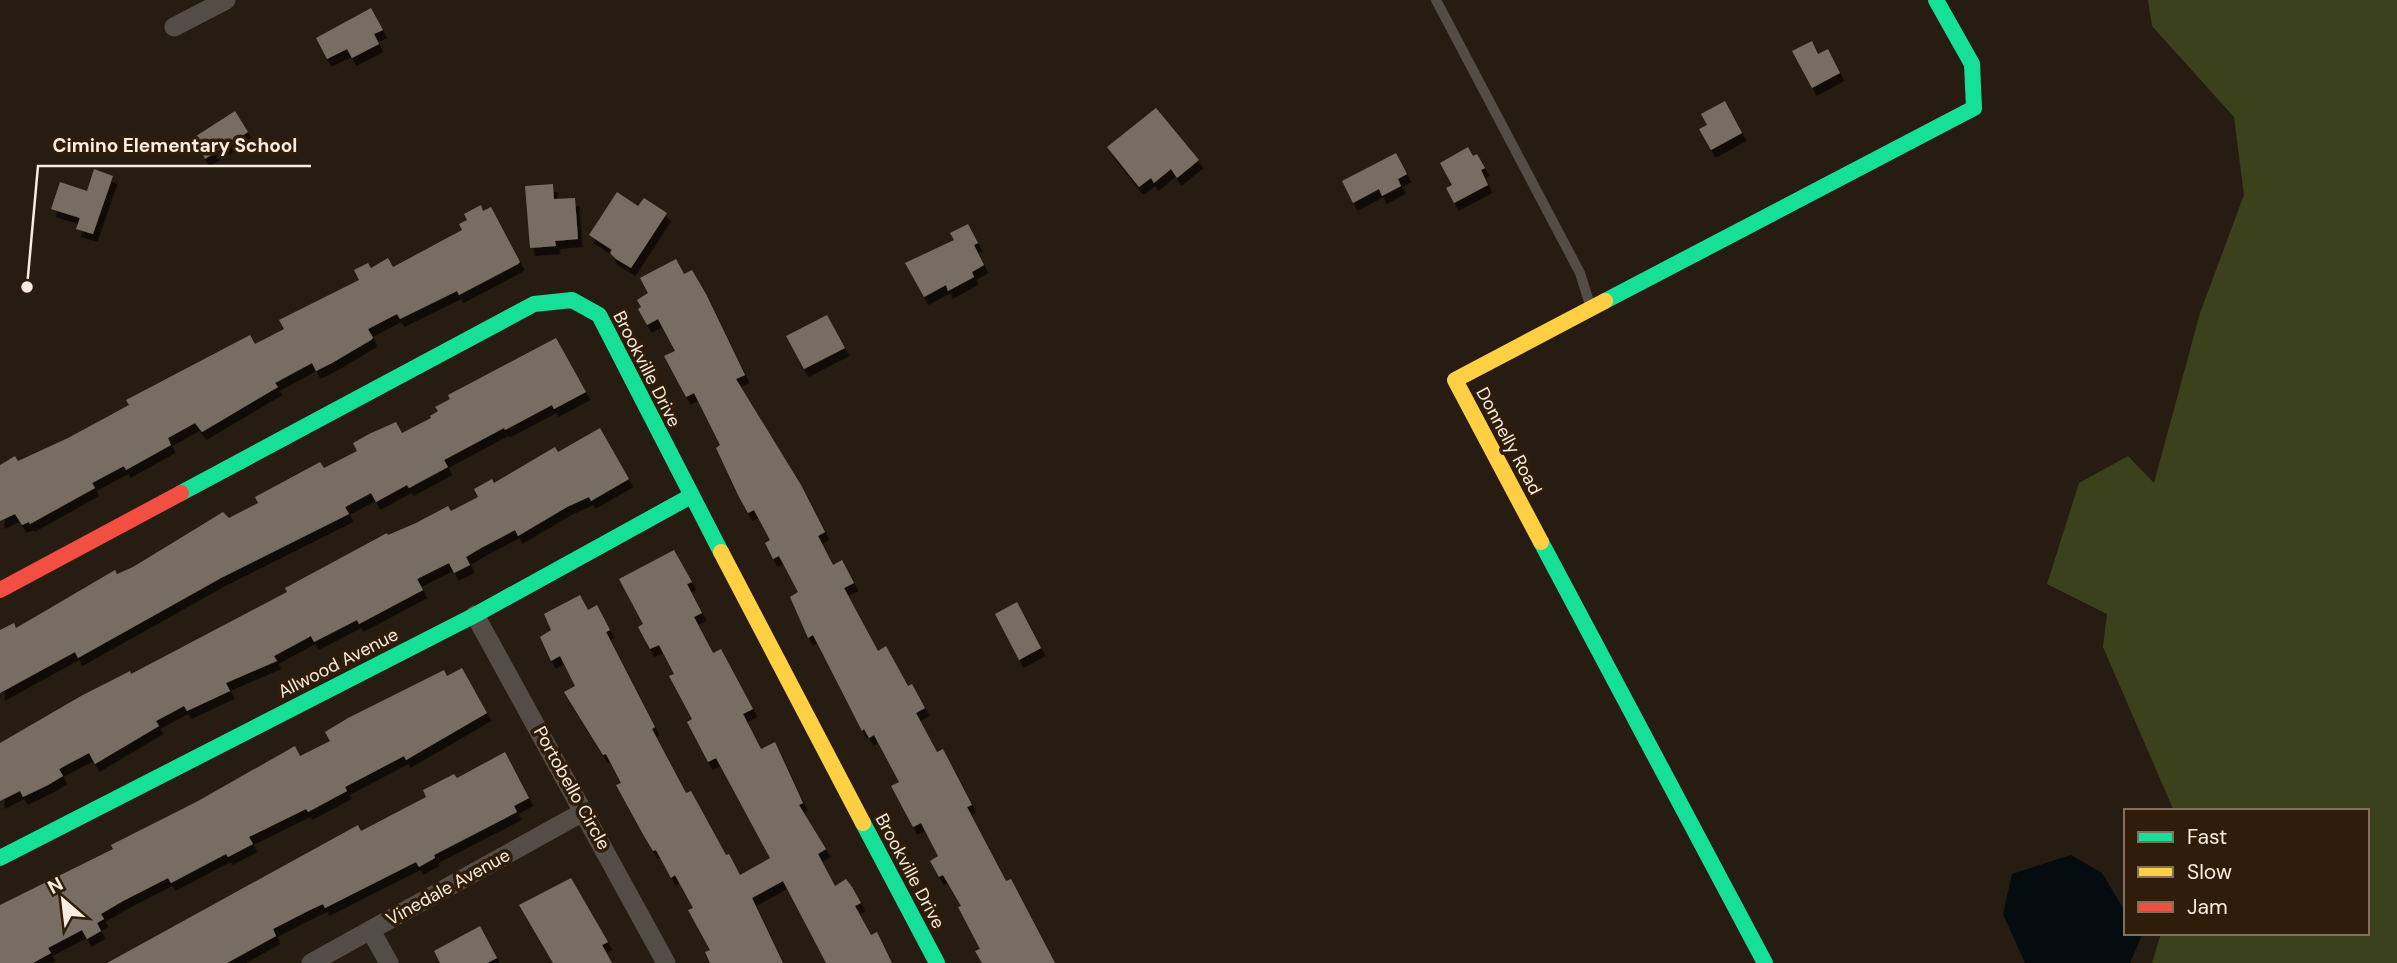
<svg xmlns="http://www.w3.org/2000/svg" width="2397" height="963" viewBox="0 0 2397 963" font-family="'DM Sans',sans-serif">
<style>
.green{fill:#3b421b}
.water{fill:#040c10}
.building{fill:#776d64;filter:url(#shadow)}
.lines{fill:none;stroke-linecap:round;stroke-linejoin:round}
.lane{stroke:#544d47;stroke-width:10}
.street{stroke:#544d47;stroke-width:19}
.fast{stroke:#16e098;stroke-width:16}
.slow{stroke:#ffcf43;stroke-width:16}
.jam{stroke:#f24e42;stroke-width:16}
.labels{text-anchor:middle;stroke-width:7;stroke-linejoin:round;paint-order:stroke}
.street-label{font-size:18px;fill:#f9ece0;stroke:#2f1d09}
.leader{fill:none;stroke:#f9ece0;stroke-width:2.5}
.callout-dot{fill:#f9ece0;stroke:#2f1d09;stroke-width:2.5}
.callout-label{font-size:19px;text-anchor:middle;font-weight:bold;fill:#f9ece0;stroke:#2f1d09;stroke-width:7;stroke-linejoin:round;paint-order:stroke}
</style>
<defs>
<filter id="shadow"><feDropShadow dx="4.5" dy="8" stdDeviation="0" flood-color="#0009"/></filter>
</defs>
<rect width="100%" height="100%" fill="#271c11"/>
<polygon class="green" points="2148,0 2397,0 2397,963 2152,963 2161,933 2367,933 2367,811 2174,811 2103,647 2107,614 2047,584 2079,483 2128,456 2154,483 2200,313 2244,195 2234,117 2152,26"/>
<polygon class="water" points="2071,855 2102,873 2126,913 2126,933 2142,935 2130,963 2025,963 2003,914 2012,874"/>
<g class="building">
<polygon points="371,8 383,30 374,34 379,44 352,58 347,49 327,59 316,38"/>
<polygon points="1812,41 1818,54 1828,49 1840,73 1812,88 1792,51"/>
<polygon points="1725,101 1742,133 1711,150 1699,129 1707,125 1701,114"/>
<polygon points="1156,108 1199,160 1177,178 1171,169 1154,183 1151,178 1139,187 1107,147"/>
<polygon points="235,111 248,132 205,159 193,138"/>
<polygon points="1468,147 1473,156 1477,154 1485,168 1481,170 1488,185 1454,203 1446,188 1452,185 1440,163"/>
<polygon points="1396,153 1407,174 1398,179 1401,186 1382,196 1379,189 1353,203 1342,181"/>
<polygon points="94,169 113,176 93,234 76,229 80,218 51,209 60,182 87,191"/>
<polygon points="553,184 554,199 575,198 578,239 555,241 556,246 530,248 525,186"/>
<polygon points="617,192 638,206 644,198 667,213 631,268 616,259 610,253 612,250 589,235"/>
<polygon points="481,205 483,211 491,207 520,262 518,264 459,295 457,291 400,319 397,314 368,329 373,338 371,340 332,363 316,371 312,363 275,383 278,387 202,432 195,423 168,438 171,445 126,470 124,466 92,483 95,488 30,524 29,522 22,525 15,514 0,521 0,465 15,456 18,461 68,438 129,405 126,400 250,335 255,344 284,329 279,320 359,280 354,270 368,263 371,268 388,258 393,267 462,230 459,224 467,220 464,214"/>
<polygon points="968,224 978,243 974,245 984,265 972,272 974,277 948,291 946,285 924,297 905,263 954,240 950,233"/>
<polygon points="676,259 684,274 692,270 706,294 745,375 736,379 801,485 825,532 818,536 833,565 842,560 854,583 844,588 878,651 886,646 908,686 912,684 925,708 916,713 937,752 943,749 972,805 967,807 1006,881 1011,879 1055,963 982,963 975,951 980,949 958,907 961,906 943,875 939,877 930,861 938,856 921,823 913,827 891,786 899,782 874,735 869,738 864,729 862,731 813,635 808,638 790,597 798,592 779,556 773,559 765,543 770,540 754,510 748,513 739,497 716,448 720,445 694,393 686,397 664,356 675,351 658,319 647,325 638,309 641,307 637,300 648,293 640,278"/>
<polygon points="827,315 845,348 804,369 786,336"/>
<polygon points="556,338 586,392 554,409 552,405 505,430 504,428 444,460 448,467 409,488 407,485 376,502 371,493 345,507 349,514 221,578 78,658 75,652 0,693 0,630 14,623 16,628 115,570 117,574 133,567 223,512 229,518 258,503 255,497 320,462 324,468 357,451 353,443 369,434 396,422 402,433 431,418 430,416 438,411 435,407 450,399 448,395"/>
<polygon points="600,428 629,479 591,501 589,497 567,507 518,536 515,530 481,548 466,557 470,565 454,573 449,563 417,579 423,590 359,624 357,620 314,642 311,636 274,656 277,661 226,683 230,691 187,711 184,706 156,721 159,726 95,764 89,753 59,769 63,776 48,785 23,797 20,791 0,801 0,743 81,696 130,671 131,674 287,592 285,588 387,533 388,535 416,523 448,506 451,511 478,497 474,489 492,479 494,483 555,447 558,452"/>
<polygon points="674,550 692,582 687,584 702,613 694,617 713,653 721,649 753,709 743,714 761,749 775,742 803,803 799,805 826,849 818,854 835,886 846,879 852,887 861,903 855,906 871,935 877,932 892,963 826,963 783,881 752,898 783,963 710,963 705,952 710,950 688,910 693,908 675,875 671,878 656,850 653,851 644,836 616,785 621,783 606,754 603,755 564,692 575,686 560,656 551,661 540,637 551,630 544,614 580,595 588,610 597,605 610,630 606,632 655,727 652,729 686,793 691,791 726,855 729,854 740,875 770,858 716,758 708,762 687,722 692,719 669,676 674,674 659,645 650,649 638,627 643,624 619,579"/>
<polygon points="1017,602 1041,648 1019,660 995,614"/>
<polygon points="462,668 487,713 406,760 404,756 345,787 347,791 308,812 306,809 249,837 253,844 228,857 226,854 171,883 168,878 123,901 101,914 104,919 97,923 101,931 87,939 82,930 48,948 51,953 33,963 0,963 0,905 113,849 111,845 198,801 295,746 300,756 330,741 325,732 348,718 444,670 447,676"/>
<polygon points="505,752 529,798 514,806 517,812 434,855 435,858 419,867 416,862 325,908 323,904 308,911 273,929 276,936 227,963 107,963 358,825 361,831 426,797 423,790 454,774 457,778"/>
<polygon points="571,878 608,942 602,945 612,963 553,963 519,905"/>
<polygon points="480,926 497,958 487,963 440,963 434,951"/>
</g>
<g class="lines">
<polyline class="lane" points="1436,0 1580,273 1591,308"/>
<g class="street">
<polyline points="174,27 226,0"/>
<polyline points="475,615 666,963"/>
<polyline points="371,931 389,963"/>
<polyline points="311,963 585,811"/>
</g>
<g class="fast">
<polyline points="1605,301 1974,108 1972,64 1936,0"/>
<polyline points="181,493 534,304 572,300 599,315 721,552"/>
<polyline points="1541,542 1765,963"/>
<polyline points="863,823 937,963"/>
<polyline points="0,858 475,615 691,496"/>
</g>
<g class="slow">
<polyline points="1541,542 1455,380 1605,301"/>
<polyline points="721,552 863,823"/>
</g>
<polyline class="jam" points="0,590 181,493"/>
</g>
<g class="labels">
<g class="street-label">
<text transform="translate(647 369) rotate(63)" y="6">Brookville Drive</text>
<text transform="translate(1509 441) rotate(62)" y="6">Donnelly Road</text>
<text transform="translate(338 663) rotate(-27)" y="6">Allwood Avenue</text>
<text transform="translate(572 788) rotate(61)" y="6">Portobello Circle</text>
<text transform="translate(910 871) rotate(62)" y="6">Brookville Drive</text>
<text transform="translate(448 887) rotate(-29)" y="6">Vinedale Avenue</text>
</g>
</g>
<path class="leader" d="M27 287L38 166H311"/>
<circle class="callout-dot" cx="27" cy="287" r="7"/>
<g class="callout-label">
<text x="175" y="152">Cimino Elementary School</text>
</g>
<rect x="2124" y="809" width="245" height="126" fill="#2f1d09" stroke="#80705f" stroke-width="2"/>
<rect x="2138" y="832" width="35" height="10" fill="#16e098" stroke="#80705f" stroke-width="2"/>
<text x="2187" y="844" font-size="21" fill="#f9ece0">Fast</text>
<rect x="2138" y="867" width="35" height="10" fill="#ffcf43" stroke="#80705f" stroke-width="2"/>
<text x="2187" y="879" font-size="21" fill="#f9ece0">Slow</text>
<rect x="2138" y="902" width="35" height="10" fill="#f24e42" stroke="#80705f" stroke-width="2"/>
<text x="2187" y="914" font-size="21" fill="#f9ece0">Jam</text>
<g transform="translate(63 900) rotate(332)" stroke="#2f1d09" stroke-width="5" paint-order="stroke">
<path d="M0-5L12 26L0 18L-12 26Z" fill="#f9ece0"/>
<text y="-10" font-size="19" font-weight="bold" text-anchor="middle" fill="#f9ece0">N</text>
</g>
</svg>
